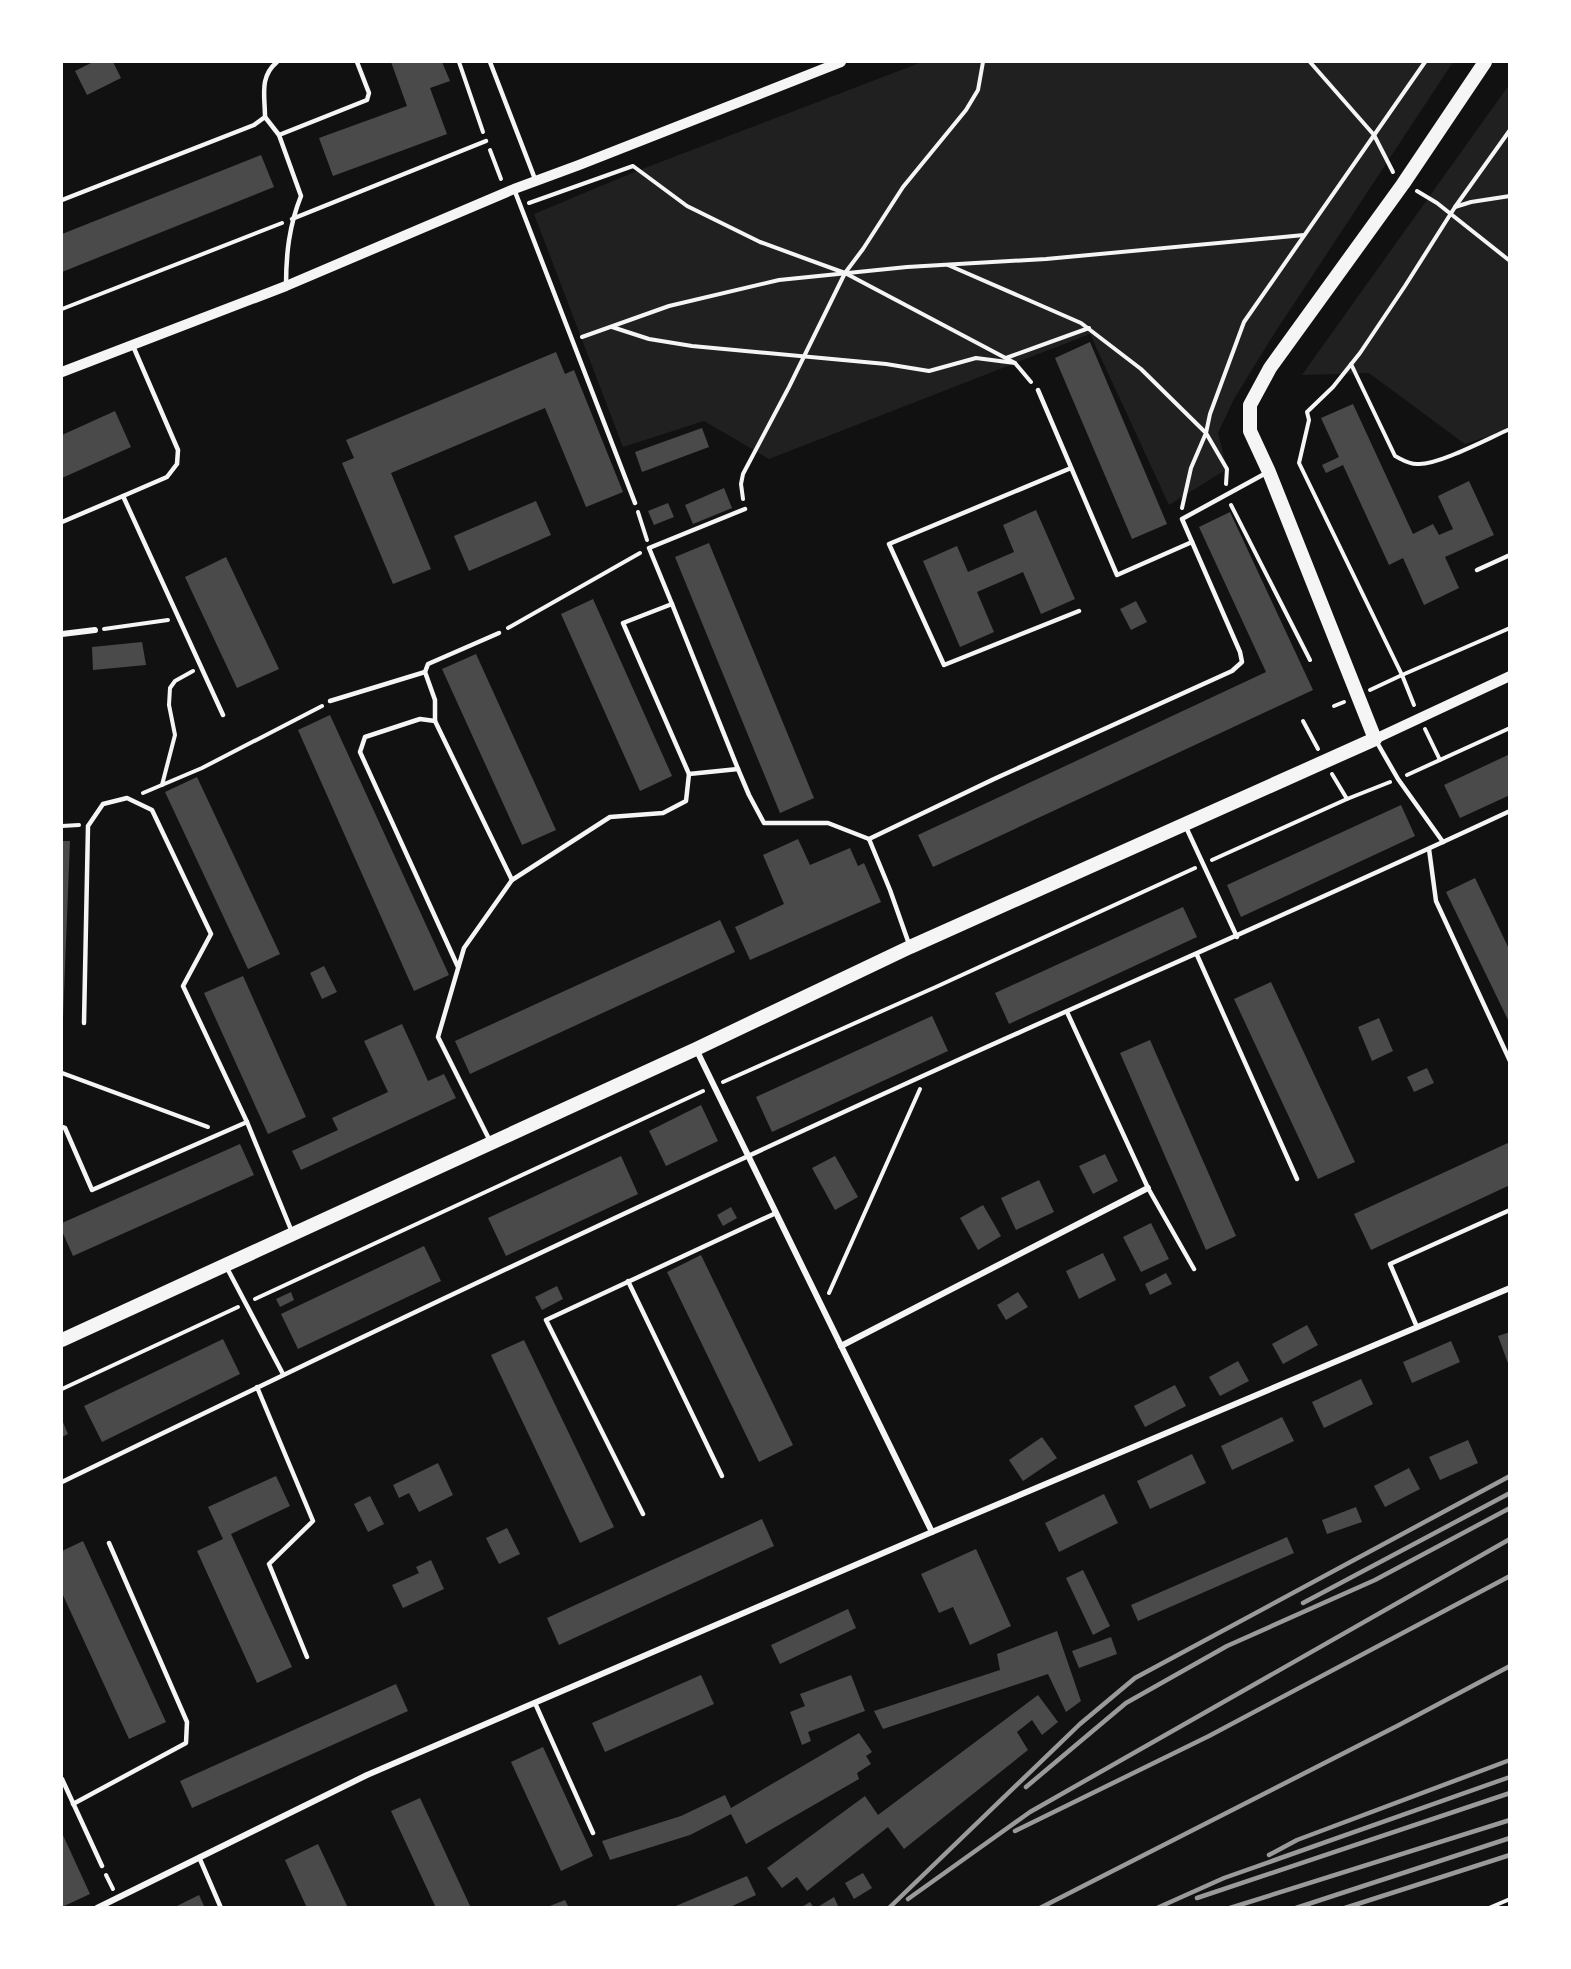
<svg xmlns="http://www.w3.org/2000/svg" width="1571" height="1969" viewBox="0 0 1571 1969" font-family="Arial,sans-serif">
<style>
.green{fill:#202020}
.building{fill:#4a4a4a}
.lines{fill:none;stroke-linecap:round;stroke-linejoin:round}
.path{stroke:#f5f5f5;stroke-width:4}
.service{stroke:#f5f5f5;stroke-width:4.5}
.minor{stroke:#f5f5f5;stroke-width:6}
.tertiary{stroke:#f5f5f5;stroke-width:10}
.primary{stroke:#f5f5f5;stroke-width:14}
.rail{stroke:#9a9a9a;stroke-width:4.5}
</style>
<rect width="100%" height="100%" fill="#111"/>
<g class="green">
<polygon points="922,62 1453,62 1272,337 1234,399 1218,433 1227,469 1169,505 1090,334 769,459 704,421 623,447 534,214 637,171"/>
<polygon points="1509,85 1509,429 1465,444 1369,373 1302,375"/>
</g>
<g class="building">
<polygon points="93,62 113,62 121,78 87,95 75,71"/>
<polygon points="391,62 442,62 450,81 430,88 447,134 333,176 319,138 407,106"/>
<polygon points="261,155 274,187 62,272 62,234"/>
<polygon points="1090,342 1167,524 1132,539 1055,358"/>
<polygon points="556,352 565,374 574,370 623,492 586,507 545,408 391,473 431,569 393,584 342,463 354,458 346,440"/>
<polygon points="1353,404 1413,534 1433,524 1439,535 1453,529 1438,496 1469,481 1494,535 1445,557 1459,588 1424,605 1403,558 1389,565 1343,465 1326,473 1322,465 1339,457 1321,418"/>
<polygon points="115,411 131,447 62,478 62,435"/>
<polygon points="702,428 709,447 642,472 635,452"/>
<polygon points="724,488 732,508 693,524 685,505"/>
<polygon points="536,501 551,535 469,571 454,536"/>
<polygon points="668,503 674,517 654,525 648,511"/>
<polygon points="1036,510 1075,599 1041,614 1023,572 977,592 994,632 960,647 923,561 957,546 968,572 1014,552 1003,525"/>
<polygon points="1230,512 1313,690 933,867 918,835 1266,672 1199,527"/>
<polygon points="709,543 814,798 780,813 675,557"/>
<polygon points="226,557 279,669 237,688 185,577"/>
<polygon points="593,599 672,776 640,791 561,614"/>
<polygon points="1136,601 1147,622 1131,630 1120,609"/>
<polygon points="142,642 146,665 93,670 92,647"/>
<polygon points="476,654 556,830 522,845 442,669"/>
<polygon points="330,715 449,975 414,991 298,730"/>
<polygon points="1510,754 1510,795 1460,818 1444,785"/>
<polygon points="197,777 280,954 248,969 165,792"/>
<polygon points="1401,805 1415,836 1241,917 1227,885"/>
<polygon points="798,839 810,865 850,848 858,866 864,863 881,902 750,960 735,927 784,904 763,855"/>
<polygon points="62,841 70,841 63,1018 62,1018"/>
<polygon points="1475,878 1510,951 1510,1024 1446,892"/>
<polygon points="1183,907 1197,937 1009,1024 995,993"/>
<polygon points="720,920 735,952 470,1074 455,1041"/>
<polygon points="324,966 337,992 322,999 310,973"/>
<polygon points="243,976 306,1117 268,1134 204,993"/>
<polygon points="1271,982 1355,1162 1318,1179 1234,999"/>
<polygon points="932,1016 948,1051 772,1132 756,1097"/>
<polygon points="1379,1018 1393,1051 1372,1061 1358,1027"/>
<polygon points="402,1024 428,1081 444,1074 456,1098 301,1170 292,1151 338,1130 332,1118 388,1092 364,1041"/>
<polygon points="1150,1040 1236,1236 1206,1250 1120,1053"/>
<polygon points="1427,1068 1434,1083 1414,1092 1407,1077"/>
<polygon points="701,1105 718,1141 666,1166 649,1131"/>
<polygon points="1510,1142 1510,1185 1371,1250 1354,1214"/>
<polygon points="240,1144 254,1175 73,1256 62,1231 62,1223"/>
<polygon points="1105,1154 1118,1181 1093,1194 1079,1166"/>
<polygon points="621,1156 638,1194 506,1256 488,1218"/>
<polygon points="835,1156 858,1197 835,1210 812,1168"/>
<polygon points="1039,1180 1054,1212 1016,1230 1001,1198"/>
<polygon points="983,1205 1001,1236 978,1250 960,1218"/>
<polygon points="731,1207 737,1218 723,1226 717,1215"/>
<polygon points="1151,1223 1169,1259 1141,1272 1123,1237"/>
<polygon points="424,1246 441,1281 298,1349 281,1314"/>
<polygon points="1103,1253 1116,1280 1079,1299 1066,1271"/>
<polygon points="701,1255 793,1445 759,1462 667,1272"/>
<polygon points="1166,1273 1172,1284 1150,1295 1145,1284"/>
<polygon points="557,1286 563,1299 542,1310 535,1297"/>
<polygon points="291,1292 294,1300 280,1307 276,1299"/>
<polygon points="1018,1292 1028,1307 1006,1320 997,1305"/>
<polygon points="1307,1325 1318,1345 1283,1364 1272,1344"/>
<polygon points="1510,1332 1510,1366 1509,1366 1498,1336"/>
<polygon points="223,1339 240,1374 102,1442 84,1406"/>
<polygon points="524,1340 614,1527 580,1543 491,1355"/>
<polygon points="1451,1341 1460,1362 1412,1383 1403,1362"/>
<polygon points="1238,1361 1249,1381 1220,1396 1209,1377"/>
<polygon points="1361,1379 1373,1404 1324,1428 1312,1402"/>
<polygon points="1175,1385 1186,1406 1145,1427 1134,1406"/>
<polygon points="1282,1417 1294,1441 1232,1470 1221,1446"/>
<polygon points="62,1420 68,1434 62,1437"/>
<polygon points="1042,1437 1057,1458 1023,1481 1009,1460"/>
<polygon points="1468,1440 1478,1463 1440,1480 1429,1457"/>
<polygon points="1192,1454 1206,1483 1150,1509 1137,1481"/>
<polygon points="438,1463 453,1495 419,1512 409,1493 399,1498 393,1485"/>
<polygon points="1409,1468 1420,1489 1385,1507 1374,1486"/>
<polygon points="276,1476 290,1506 231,1534 292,1667 257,1683 197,1551 223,1539 208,1507"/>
<polygon points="1104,1494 1118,1523 1059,1552 1045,1523"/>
<polygon points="370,1496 384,1524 368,1532 354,1504"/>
<polygon points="1356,1507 1362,1522 1327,1534 1322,1520"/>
<polygon points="762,1519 774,1546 559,1645 547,1618"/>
<polygon points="507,1528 520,1554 499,1564 486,1538"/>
<polygon points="1287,1537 1294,1553 1138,1621 1131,1605"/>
<polygon points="83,1541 166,1722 129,1739 62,1593 62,1551"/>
<polygon points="976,1549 1011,1626 970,1645 953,1607 939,1613 921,1574"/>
<polygon points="431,1560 444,1589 403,1608 392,1585 419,1573 416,1567"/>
<polygon points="1083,1570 1110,1626 1093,1635 1066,1578"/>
<polygon points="848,1609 856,1628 780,1664 771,1645"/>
<polygon points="1057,1631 1081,1701 1066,1712 1048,1674 883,1729 874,1711 1000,1670 997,1654"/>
<polygon points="1111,1637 1117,1654 1079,1668 1072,1651"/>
<polygon points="701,1675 714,1704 605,1752 592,1723"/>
<polygon points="851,1675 865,1711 808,1732 811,1741 802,1745 790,1712 805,1706 800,1694"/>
<polygon points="396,1684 408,1711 192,1808 180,1781"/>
<polygon points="1038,1695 1058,1722 1042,1735 1032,1720 1017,1732 1028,1750 904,1849 888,1827 807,1891 797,1877 782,1888 767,1868 865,1796 878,1815"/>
<polygon points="859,1733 872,1752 866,1756 871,1764 857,1773 859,1779 746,1844 731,1814 690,1835 610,1860 602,1841 681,1816 725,1795 731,1808"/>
<polygon points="543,1747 593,1856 561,1871 511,1762"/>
<polygon points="420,1798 471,1908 436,1908 391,1811"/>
<polygon points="62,1833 90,1894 62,1907"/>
<polygon points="318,1844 348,1908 307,1908 285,1860"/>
<polygon points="863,1873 872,1888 854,1899 845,1883"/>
<polygon points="747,1876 756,1895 728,1908 671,1908"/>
<polygon points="199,1895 205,1908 173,1908"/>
<polygon points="834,1897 839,1908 816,1908"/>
<polygon points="565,1900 569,1908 547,1908 547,1907"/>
<polygon points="810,1902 814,1908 800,1908"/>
</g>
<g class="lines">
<g class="path">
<polyline points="459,62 483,132"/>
<polyline points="1310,62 1374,135 1393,172"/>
<polyline points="1510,130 1455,207 1405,286 1360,353 1333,387 1307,412 1309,420 1299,463 1402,675 1510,628"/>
<polyline points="490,150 501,179"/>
<polyline points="1417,191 1437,203 1510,261"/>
<polyline points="529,203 633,166 687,206 760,242 845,273 1015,363"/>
<polyline points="1455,207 1471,202 1510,196"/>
<polyline points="948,265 1081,323 1141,369 1206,433 1191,468 1182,508"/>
<polyline points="62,309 282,223"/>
<polyline points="612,327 649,339 692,346 886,364 929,371 976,358 1015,363 1031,382"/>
<polyline points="582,337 669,306 779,280 907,267 1046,259 1304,235"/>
<polyline points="1006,358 1089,328"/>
<path d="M1351,364L1395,456C1403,460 1408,464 1417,464C1437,466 1489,438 1510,429"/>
<polyline points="1226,484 1227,469 1206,433 1210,414 1244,322 1425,62"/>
<polyline points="743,499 741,484 743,474 789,387 845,273 863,249 903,187 966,110 978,90 983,62"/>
<polyline points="1231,505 1310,660"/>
<polyline points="638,512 647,540"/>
<polyline points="508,628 640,553"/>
<polyline points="104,629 168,620"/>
<polyline points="1370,690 1402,675 1414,705"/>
<polyline points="1334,706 1344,702"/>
<polyline points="1303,721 1318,749"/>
<polyline points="1425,729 1440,760"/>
<polyline points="1332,774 1347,799"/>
<polyline points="1407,775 1510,728"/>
<polyline points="162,785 175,735 169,705 170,688 175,681 193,671"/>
<polyline points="143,793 202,768 322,706"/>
<polyline points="62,826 79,825"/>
<polyline points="1212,860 1347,799 1390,782"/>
<polyline points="62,1073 208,1127"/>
<polyline points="723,1082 938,986 1195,868"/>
<polyline points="829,1293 920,1089"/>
<polyline points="255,1299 703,1091"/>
<polyline points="62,1389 238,1307"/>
<polyline points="106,1875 113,1889"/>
<polyline points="1489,1908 1510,1899"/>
</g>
<g class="service">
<polyline points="490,62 535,179"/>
<path d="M265,117C265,96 259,77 277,62"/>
<polyline points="279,135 367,100 369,93 357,62"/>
<polyline points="514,189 635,503"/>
<path d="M62,200L254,125L265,117L279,135L301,196C289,226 286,254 286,286"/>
<polyline points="292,219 486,141"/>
<polyline points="133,346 178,450 177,464 167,477 123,496 223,715"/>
<polyline points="1038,390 1117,575 1192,542"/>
<polyline points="1071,468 889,544 944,665 1079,611"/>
<polyline points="62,522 123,496"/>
<polyline points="1477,570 1510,555"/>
<polyline points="672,604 649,548 745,509"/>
<polyline points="330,701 425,672"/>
<polyline points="435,721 435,700 425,672 428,664 499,633"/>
<polyline points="1375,739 1398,779 1443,842"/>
<polyline points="689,774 738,769 749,795 764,823 828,823 869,839"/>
<polyline points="1185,825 1237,937"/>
<polyline points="1429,849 1436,901 1510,1061"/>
<polyline points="909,944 890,890 869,839 994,779 1232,671 1242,662 1240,652 1182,519 1268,472"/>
<polyline points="1197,955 1297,1179"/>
<polyline points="458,967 360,752 365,737 420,719 435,721 512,880"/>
<polyline points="1067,1012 1148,1188 1194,1269"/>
<polyline points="84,1023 88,826 103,804 127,798 152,810 211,934 183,986 247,1122 292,1232"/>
<polyline points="62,1127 65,1128 92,1190 247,1122"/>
<polyline points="490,1141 438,1037 464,948 512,880 610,817 663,813 686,801 689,774 623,623 672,604 738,769"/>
<polyline points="227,1268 283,1374"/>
<polyline points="628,1281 722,1476"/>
<polyline points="1417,1327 1390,1264 1510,1210"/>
<polyline points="257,1387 313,1521 269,1564 307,1657"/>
<path d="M62,1482C362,1336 664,1193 969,1055C1149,974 1330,895 1510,811"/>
<polyline points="643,1514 546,1320 776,1213"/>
<polyline points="535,1703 593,1833"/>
<polyline points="62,1779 102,1866"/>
<polyline points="73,1804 186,1743 187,1722 109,1543"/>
<polyline points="199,1857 221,1908"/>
</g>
<g class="minor">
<polyline points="62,634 95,630"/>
<polyline points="696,1049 932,1532"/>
<polyline points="841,1346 1148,1188"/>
<polyline points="97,1908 367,1775 932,1532 1510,1288"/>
</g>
<g class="tertiary">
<polyline points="62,372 286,286 514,189 579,165 841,62"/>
<polyline points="1375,739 1510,676"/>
</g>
<polyline class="primary" points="62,1340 696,1049 910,947 1375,739 1269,472 1250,431 1250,405 1270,368 1403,184 1485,62"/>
<g class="rail">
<polyline points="1303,1603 1510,1493"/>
<polyline points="1026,1787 1126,1703 1227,1646 1375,1580 1510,1508"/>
<polyline points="1015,1831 1209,1736 1510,1576"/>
<polyline points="1269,1855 1297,1840 1510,1760"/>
<polyline points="1197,1898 1510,1793"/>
<polyline points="908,1899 1030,1812 1510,1539"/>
<polyline points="889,1908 1080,1724 1135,1678 1510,1476"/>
<polyline points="1040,1908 1399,1725 1510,1666"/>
<polyline points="1157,1908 1224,1878 1510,1777"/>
<polyline points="1230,1908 1510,1820"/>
<polyline points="1296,1908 1510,1838"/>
<polyline points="1345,1908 1510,1855"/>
</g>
</g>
<rect width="1571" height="1969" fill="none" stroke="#ffffff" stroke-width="126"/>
</svg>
